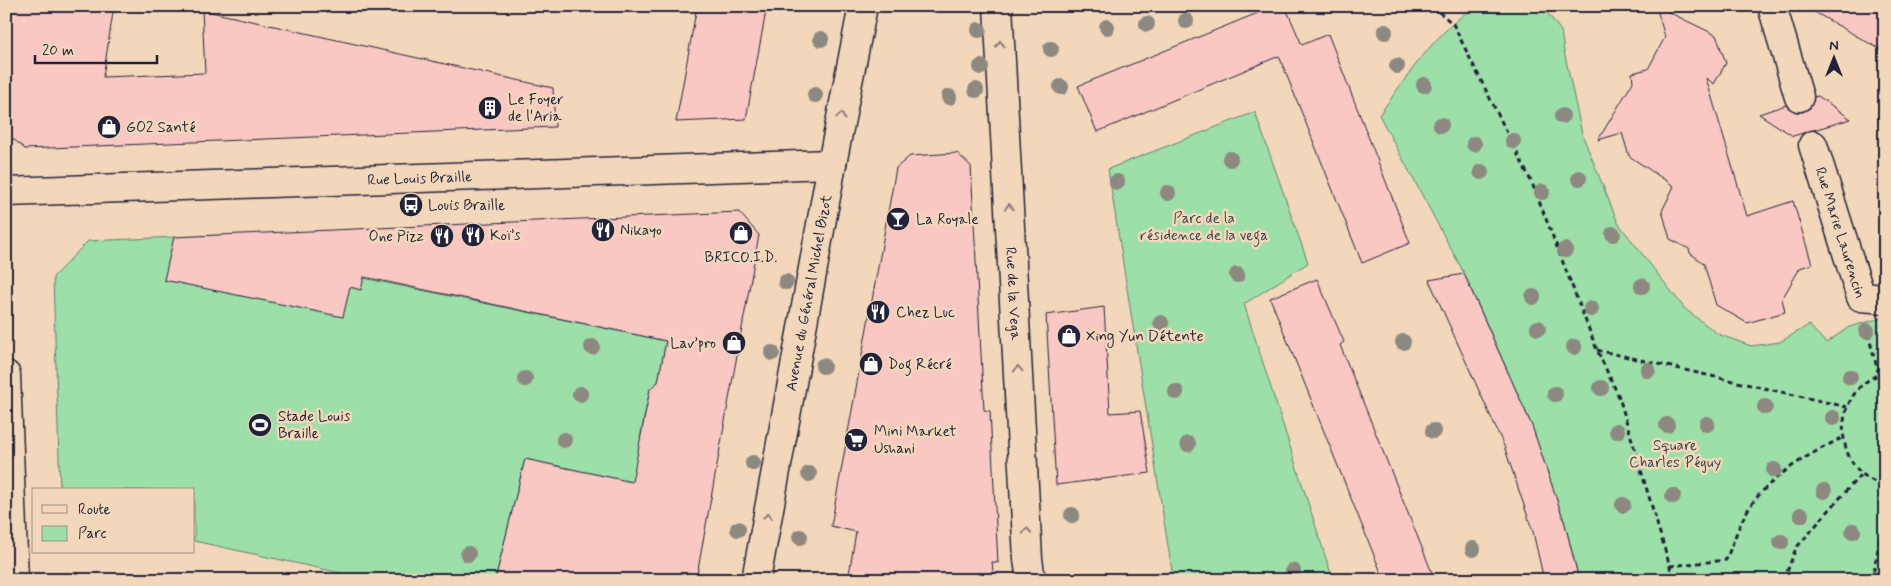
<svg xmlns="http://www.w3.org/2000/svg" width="1891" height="586" viewBox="0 0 1891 586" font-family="Mynerve,sans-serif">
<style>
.green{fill:#9cdfa9;stroke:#5f8072}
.building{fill:#f9c8c3;stroke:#22223b}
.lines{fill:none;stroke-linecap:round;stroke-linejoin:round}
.minor-casing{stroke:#22223b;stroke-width:31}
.path{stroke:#22223b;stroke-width:3;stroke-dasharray:5 4;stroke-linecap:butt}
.minor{stroke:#f3d7ba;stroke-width:28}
.tree{fill:#8d8880}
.oneway{stroke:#8a7c7a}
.labels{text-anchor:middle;stroke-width:5;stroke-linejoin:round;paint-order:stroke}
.poi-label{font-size:15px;fill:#22223b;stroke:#f3d7ba;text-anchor:start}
.street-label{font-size:15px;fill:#22223b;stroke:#f3d7ba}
.park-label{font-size:15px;fill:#3a4851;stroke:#f3d7ba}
</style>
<rect width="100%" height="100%" fill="#f3d7ba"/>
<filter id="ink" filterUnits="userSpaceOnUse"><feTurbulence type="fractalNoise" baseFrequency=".02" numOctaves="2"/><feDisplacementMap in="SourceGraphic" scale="10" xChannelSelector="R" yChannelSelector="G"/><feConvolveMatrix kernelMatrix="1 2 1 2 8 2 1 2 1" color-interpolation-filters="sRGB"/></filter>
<g filter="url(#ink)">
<g class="green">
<path d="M1476,6H1537L1546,11L1561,31L1564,51L1582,134L1618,223L1685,309L1718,334L1751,346L1780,342L1809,325L1826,343L1849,327L1885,317V580H1579L1565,524L1532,426L1464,273L1379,115C1407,77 1435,32 1476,6Z"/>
<polygon points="1255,112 1308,263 1244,304 1333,580 1175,580 1172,571 1108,169"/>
<polygon points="222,235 315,268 666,341 657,387 653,386 650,389 640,438 644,441 640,484 525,459 495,580 373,580 194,541 194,490 60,490 53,277 88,241"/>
</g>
<g class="building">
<polygon points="6,6 114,6 103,77 205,73 202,10 553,88 555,127 25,149 11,137"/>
<polygon points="697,6 767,6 746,119 676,122"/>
<polygon points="1275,6 1285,6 1302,45 1328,34 1410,243 1362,263 1279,56 1097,132 1078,86"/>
<polygon points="1656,6 1716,35 1726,63 1714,84 1706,78 1747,216 1793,201 1812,264 1800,268 1782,299 1785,312 1747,323 1716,305 1704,264 1690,253 1689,249 1670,239 1662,211 1674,186 1629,156 1622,133 1598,140 1633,82 1632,73 1648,69 1665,37"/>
<polygon points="1804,6 1885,6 1885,52 1860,38"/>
<polygon points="1818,96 1851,119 1793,136 1759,114 1786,105 1795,112 1803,112 1810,108 1814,97"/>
<polygon points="957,153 971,166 984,410 990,411 998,563 992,562 994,580 848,580 856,532 831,526 896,168 910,156"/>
<polygon points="739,212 759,235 696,580 495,580 525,459 632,482 650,389 658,382 666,341 364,277 361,290 350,287 343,317 164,280 174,237"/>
<polygon points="1464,274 1532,426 1565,524 1579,580 1544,580 1533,532 1504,446 1429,280"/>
<polygon points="1317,279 1344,342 1340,345 1435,580 1384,580 1270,298"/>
<polygon points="1104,307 1110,413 1140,411 1150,473 1056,485 1046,315"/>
</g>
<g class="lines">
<g class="minor-casing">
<g id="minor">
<path id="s1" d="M998,6L1028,559L1031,580"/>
<polyline points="1772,6 1799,97"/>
<path id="s2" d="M1813,145L1861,297L1885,299"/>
<path id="s3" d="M6,192L832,164"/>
<polyline points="6,375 14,580"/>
<path id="s4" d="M756,580L832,164L863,6"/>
</g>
</g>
<g class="path">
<polyline points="1432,6 1453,24 1532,183 1597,350 1619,397 1674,580"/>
<polyline points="1868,334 1879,375"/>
<polyline points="1597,350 1847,407"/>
<path d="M1885,373C1841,383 1830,444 1861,473C1868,479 1877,483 1885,486"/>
<path d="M1670,566L1726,560C1733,543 1739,524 1749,508C1771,475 1809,454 1844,437"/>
<polyline points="1784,580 1796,548 1862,473"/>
<polyline points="1872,580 1885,513"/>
</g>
<use href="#minor" class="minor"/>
</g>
<g class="tree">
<circle cx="1186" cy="21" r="8"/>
<circle cx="1147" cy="24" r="8"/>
<circle cx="1107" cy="27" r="8"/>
<circle cx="979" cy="30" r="8"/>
<circle cx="1385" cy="32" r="8"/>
<circle cx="821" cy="39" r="8"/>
<circle cx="1051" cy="49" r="8"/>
<circle cx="1397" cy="66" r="8"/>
<circle cx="981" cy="67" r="8"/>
<circle cx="1424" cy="85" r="8"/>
<circle cx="1061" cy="87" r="8"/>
<circle cx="976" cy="90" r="8"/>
<circle cx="815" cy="95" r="8"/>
<circle cx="949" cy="97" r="8"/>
<circle cx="1562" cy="116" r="8"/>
<circle cx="1441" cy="125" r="8"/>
<circle cx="1513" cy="141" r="8"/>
<circle cx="1474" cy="144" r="8"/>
<circle cx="1230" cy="159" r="8"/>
<circle cx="1481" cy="172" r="8"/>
<circle cx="1579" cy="178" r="8"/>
<circle cx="1117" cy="182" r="8"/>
<circle cx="1542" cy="192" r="8"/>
<circle cx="1168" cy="193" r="8"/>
<circle cx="1613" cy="234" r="8"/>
<circle cx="1565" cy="250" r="8"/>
<circle cx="1237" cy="275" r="8"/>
<circle cx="786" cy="282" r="8"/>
<circle cx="1642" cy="286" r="8"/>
<circle cx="1533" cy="297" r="8"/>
<circle cx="1591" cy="309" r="8"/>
<circle cx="1161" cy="323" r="8"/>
<circle cx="1538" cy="328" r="8"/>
<circle cx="1867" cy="331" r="8"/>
<circle cx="1403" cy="342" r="8"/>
<circle cx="592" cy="347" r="8"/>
<circle cx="1574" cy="347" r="8"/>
<circle cx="772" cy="353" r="8"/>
<circle cx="823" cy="366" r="8"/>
<circle cx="1648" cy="370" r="8"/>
<circle cx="1850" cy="377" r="8"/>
<circle cx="525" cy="379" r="8"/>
<circle cx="1601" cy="388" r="8"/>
<circle cx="1176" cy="392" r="8"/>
<circle cx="580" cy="394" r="8"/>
<circle cx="1555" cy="394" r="8"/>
<circle cx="1765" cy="407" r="8"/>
<circle cx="1833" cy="418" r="8"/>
<circle cx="1707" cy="424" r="8"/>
<circle cx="1667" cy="425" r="8"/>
<circle cx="1433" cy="431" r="8"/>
<circle cx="1617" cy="431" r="8"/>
<circle cx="564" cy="440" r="8"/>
<circle cx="1188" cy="444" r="8"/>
<circle cx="753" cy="463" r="8"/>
<circle cx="1774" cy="470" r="8"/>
<circle cx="809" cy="474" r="8"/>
<circle cx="1824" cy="491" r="8"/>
<circle cx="1673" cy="496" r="8"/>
<circle cx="1623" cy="505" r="8"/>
<circle cx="1072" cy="515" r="8"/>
<circle cx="1801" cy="515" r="8"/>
<circle cx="738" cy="529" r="8"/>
<circle cx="1853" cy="531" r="8"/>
<circle cx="800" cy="537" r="8"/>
<circle cx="1781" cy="542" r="8"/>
<circle cx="1473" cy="549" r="8"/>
<circle cx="468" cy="554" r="8"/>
<circle cx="1293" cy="571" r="8"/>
</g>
<defs><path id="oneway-chevron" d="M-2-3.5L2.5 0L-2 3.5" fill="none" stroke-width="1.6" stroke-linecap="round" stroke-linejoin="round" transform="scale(1.25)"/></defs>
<g class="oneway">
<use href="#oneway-chevron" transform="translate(1000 44) rotate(-93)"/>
<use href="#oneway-chevron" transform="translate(841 116) rotate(-79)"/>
<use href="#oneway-chevron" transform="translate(1009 207) rotate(-93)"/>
<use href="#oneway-chevron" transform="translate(1018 369) rotate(-93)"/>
<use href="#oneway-chevron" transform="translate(768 516) rotate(-80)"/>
<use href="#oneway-chevron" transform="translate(1027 531) rotate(-93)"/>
</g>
</g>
<defs>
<g id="building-disc" transform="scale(1.25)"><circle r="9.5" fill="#22223b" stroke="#f3d7ba"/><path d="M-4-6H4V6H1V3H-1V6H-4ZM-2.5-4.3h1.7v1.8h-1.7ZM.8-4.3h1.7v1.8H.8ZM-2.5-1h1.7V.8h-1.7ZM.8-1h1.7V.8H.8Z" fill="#fff"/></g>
<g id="shop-disc" transform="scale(1.25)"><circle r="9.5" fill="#22223b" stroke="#f3d7ba"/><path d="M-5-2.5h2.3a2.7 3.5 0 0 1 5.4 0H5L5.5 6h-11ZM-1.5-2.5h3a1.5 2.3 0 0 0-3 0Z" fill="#fff"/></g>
<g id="bus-disc" transform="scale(1.25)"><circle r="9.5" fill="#22223b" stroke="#f3d7ba"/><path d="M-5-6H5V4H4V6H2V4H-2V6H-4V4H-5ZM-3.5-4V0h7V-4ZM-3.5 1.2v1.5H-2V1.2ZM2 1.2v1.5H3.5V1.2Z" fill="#fff"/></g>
<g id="bar-disc" transform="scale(1.25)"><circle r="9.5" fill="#22223b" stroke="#f3d7ba"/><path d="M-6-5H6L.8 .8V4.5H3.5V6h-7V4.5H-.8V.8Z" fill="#fff"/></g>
<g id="restaurant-disc" transform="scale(1.25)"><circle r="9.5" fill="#22223b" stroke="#f3d7ba"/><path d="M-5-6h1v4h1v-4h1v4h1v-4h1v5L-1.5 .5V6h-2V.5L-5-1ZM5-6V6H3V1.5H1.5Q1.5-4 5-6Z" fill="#fff"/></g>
<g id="stadium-disc" transform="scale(1.25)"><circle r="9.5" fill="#22223b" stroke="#f3d7ba"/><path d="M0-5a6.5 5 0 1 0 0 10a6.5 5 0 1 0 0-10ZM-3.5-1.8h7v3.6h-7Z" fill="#fff"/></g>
<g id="supermarket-disc" transform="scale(1.25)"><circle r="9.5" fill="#22223b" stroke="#f3d7ba"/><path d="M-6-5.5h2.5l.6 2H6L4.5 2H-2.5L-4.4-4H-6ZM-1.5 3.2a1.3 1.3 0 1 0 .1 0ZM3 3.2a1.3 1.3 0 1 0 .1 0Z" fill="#fff"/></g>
</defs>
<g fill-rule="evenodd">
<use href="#building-disc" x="490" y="108"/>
<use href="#shop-disc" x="109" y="127"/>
<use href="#bus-disc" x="411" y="205"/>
<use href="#bar-disc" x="898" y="219"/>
<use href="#restaurant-disc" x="603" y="230"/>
<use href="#shop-disc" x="741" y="233"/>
<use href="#restaurant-disc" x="473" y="235"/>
<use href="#restaurant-disc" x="442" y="236"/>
<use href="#restaurant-disc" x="878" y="312"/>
<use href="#shop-disc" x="1069" y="336"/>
<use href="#shop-disc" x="734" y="343"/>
<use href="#shop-disc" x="871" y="364"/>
<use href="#stadium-disc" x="260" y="425"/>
<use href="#supermarket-disc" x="856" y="440"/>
</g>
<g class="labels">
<g class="poi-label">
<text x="508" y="104">Le Foyer<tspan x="508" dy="17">de l'Aria</tspan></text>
<text x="126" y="132">GO2 Santé</text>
<text x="428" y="210">Louis Braille</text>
<text x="916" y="224">La Royale</text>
<text x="620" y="235">Nikayo</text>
<text x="490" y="240">Koï’s</text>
<text x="424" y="241" text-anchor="end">One Pizz</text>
<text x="741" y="262" text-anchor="middle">BRICO.I.D.</text>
<text x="896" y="317">Chez Luc</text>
<text x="1086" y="341">Xing Yun Détente</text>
<text x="716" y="348" text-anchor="end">Lav’pro</text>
<text x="888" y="369">Dog Récré</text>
<text x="278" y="421">Stade Louis<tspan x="278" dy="17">Braille</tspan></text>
<text x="874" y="436">Mini Market<tspan x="874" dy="17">Ushani</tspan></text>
</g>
<g class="street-label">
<text dy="5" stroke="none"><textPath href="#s3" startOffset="414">Rue Louis Braille</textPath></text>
<text dy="5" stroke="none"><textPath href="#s2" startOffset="92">Rue Marie Laurencin</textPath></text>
<text dy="5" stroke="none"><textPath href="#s4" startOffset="292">Avenue du Général Michel Bizot</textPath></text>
<text dy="5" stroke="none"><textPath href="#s1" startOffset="288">Rue de la Vega</textPath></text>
</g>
<g class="park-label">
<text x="1204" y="223">Parc de la<tspan x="1204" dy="17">résidence de la vega</tspan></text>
<text x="1675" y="450">Square<tspan x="1675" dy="17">Charles Péguy</tspan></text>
</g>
</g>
<rect width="1891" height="586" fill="none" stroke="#f3d7ba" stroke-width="25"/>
<rect x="12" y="12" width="1866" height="561" fill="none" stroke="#22223b" stroke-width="2" filter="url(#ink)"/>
<rect x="32" y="488" width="162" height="65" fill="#f3d7ba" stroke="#9f8f87"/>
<rect x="42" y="505" width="25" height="8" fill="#f3d7ba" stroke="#9f8f87"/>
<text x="78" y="514" font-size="15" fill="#22223b">Route</text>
<rect x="42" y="526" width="25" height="15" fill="#9cdfa9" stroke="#9f8f87"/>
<text x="78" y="538" font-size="15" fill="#22223b">Parc</text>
<g transform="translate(1834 58)" stroke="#f3d7ba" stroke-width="4" paint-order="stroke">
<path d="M0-4L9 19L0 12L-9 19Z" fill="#22223b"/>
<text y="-8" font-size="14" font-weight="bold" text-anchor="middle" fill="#22223b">N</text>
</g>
<path d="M35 55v8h122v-8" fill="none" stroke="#22223b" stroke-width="2.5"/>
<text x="42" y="55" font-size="15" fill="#22223b" stroke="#f3d7ba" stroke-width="4" paint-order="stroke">20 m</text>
</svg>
